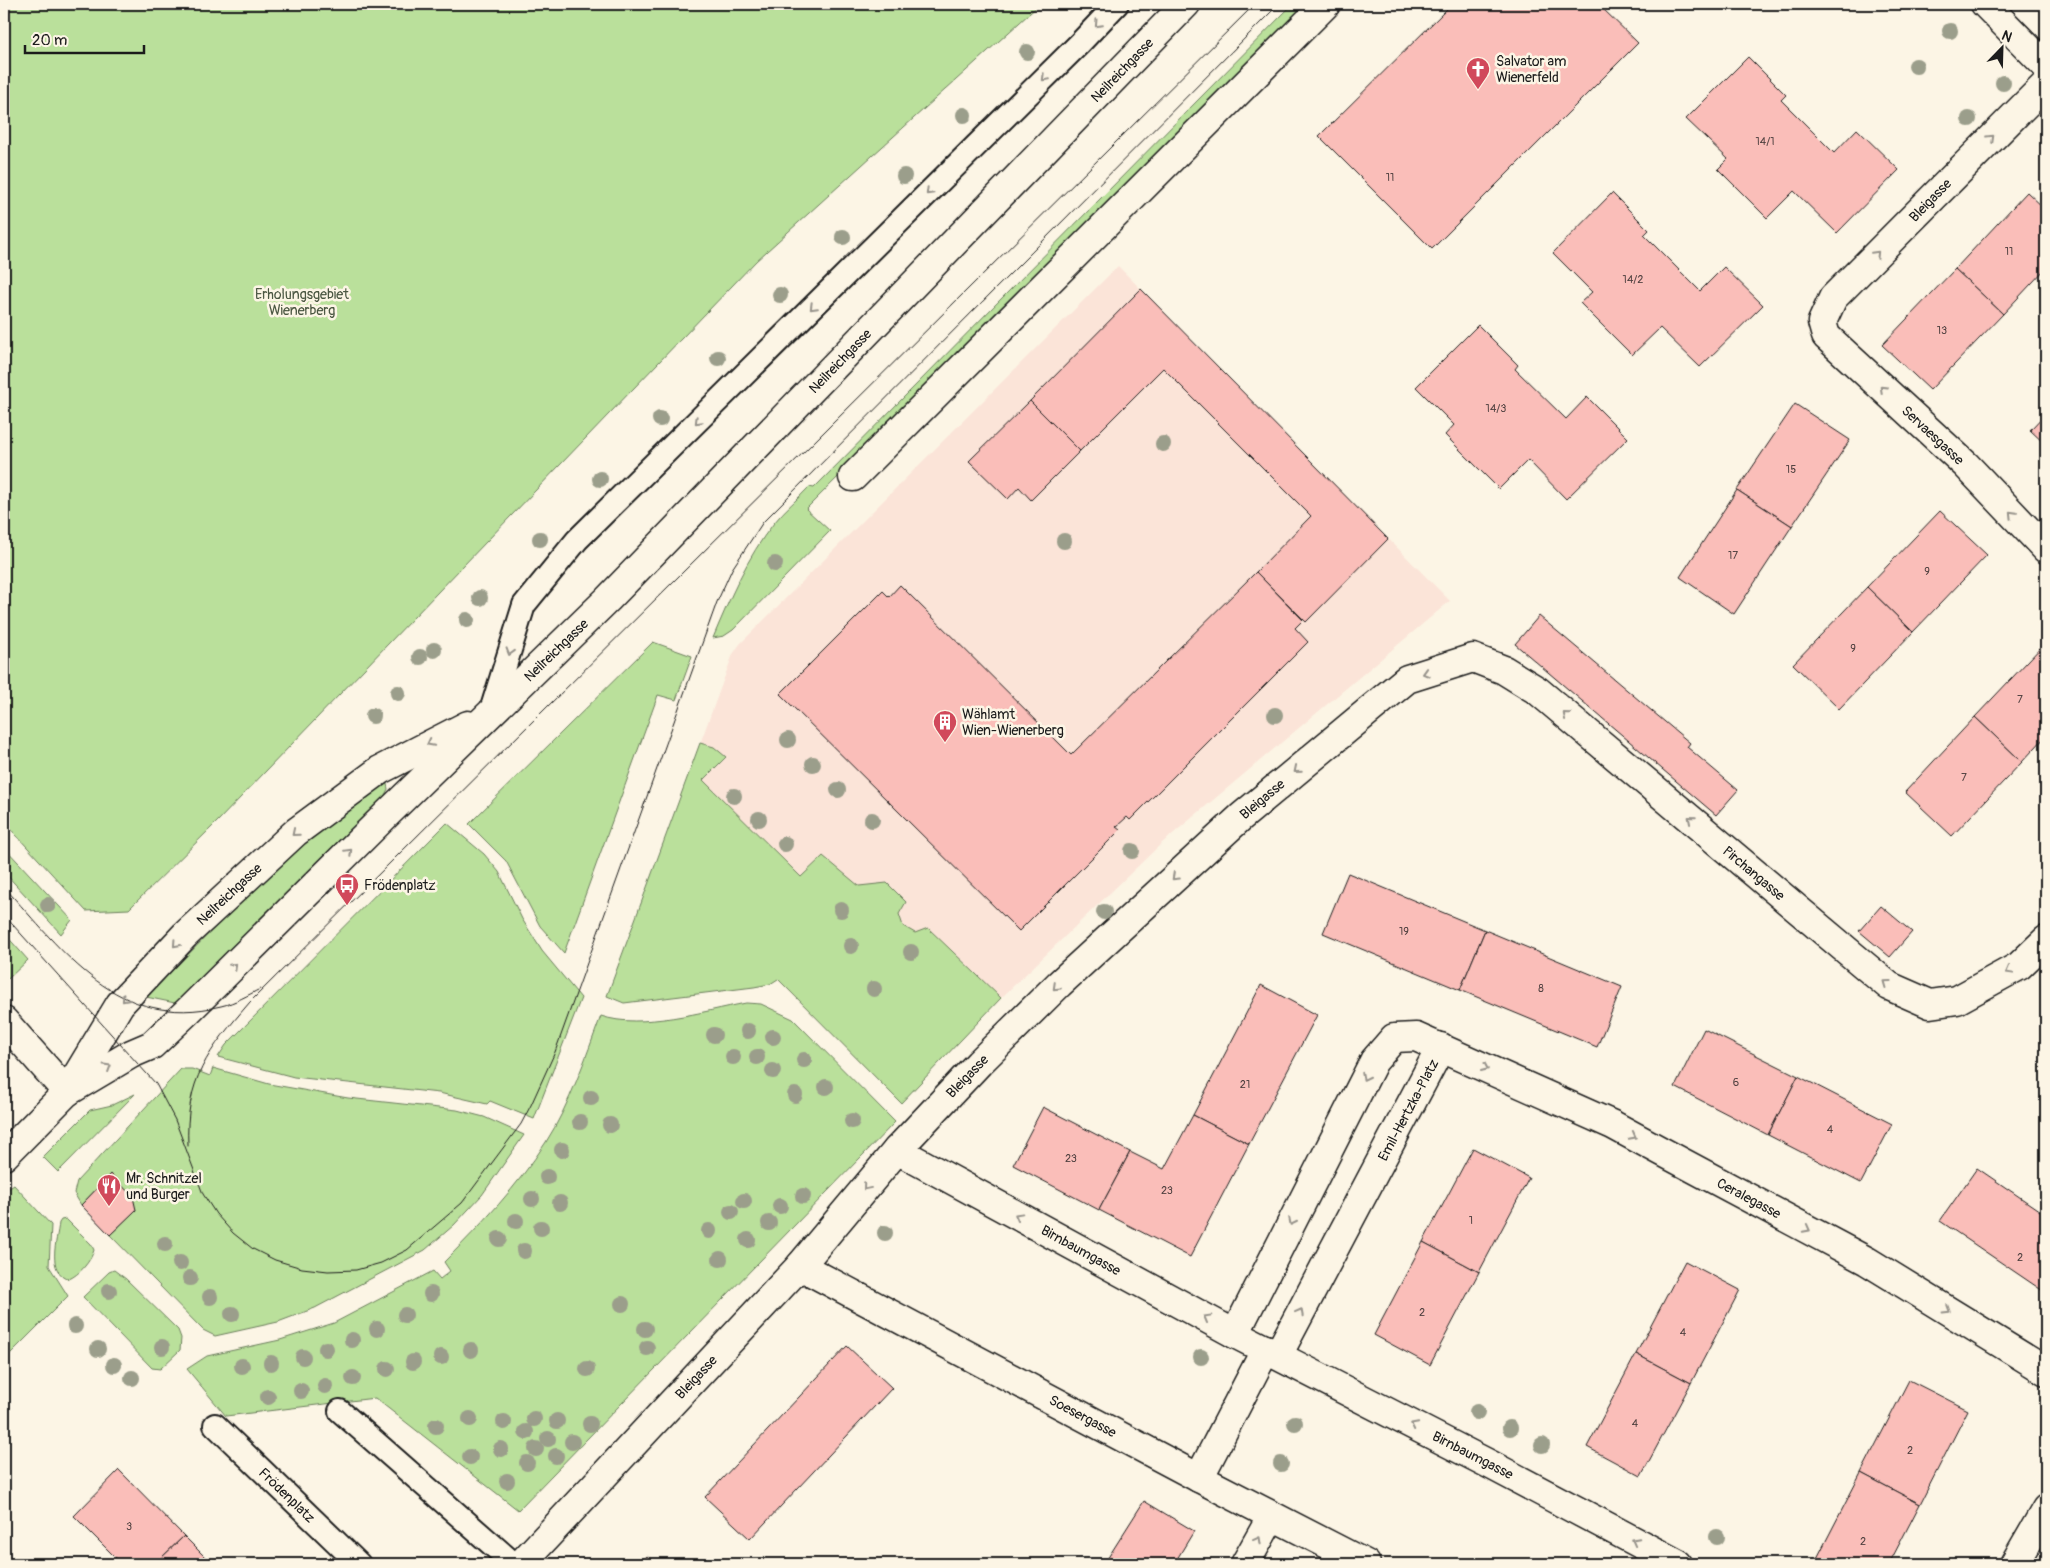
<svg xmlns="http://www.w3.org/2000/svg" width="2050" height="1568" viewBox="0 0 2050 1568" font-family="Pangolin,sans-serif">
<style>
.built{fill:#fbe4d8}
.green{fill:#bae09b;stroke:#6b7e5c}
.building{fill:#fabeb9;stroke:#1c1c1c}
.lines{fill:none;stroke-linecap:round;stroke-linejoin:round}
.lane-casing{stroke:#1c1c1c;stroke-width:26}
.street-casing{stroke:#1c1c1c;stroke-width:31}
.lane{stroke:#fcf5e5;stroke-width:22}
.street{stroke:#fcf5e5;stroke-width:28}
.tram{stroke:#1c1c1c;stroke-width:1}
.tree{fill:#9b9e8b}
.oneway{stroke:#97938b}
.labels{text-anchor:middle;stroke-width:5;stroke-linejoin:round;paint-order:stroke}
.number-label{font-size:11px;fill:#544443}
.poi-label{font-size:14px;fill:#1c1c1c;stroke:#fcf5e5;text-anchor:start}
.street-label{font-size:14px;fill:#1c1c1c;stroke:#fcf5e5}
.park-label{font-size:14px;fill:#4b5742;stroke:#fcf5e5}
</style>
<rect width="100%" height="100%" fill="#fcf5e5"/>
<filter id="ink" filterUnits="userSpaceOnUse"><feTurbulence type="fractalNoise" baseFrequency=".02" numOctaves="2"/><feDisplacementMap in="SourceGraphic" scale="10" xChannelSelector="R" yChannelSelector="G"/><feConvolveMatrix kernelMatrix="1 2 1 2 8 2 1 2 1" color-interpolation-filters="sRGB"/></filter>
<g filter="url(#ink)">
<polygon class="built" points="1118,266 1450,601 1162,843 1001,998 901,1103 658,858 733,654 740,644"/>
<g class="green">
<polygon points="4,4 1040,4 756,261 217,822 129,909 86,911 4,822"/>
<path d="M1293,4H1314L806,509L830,531L733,630L724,636L713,638C730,598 747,557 774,523C784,510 798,499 809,487L814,488Z"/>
<polygon points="653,642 692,656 676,700 658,695 564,953 540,926 506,861 469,824"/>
<polygon points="700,743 714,747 726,757 703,780 801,877 823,856 859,886 887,883 906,902 899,914 903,926 915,933 928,928 1001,998 901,1103 778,979 770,984 754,987 624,1003 607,996"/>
<polygon points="378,784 387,784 388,789 385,795 175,1003 146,997 255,887 319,830"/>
<polygon points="447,823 484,854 499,872 522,919 542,951 581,998 534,1119 490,1101 487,1104 439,1093 294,1077 218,1057 226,1045"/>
<polygon points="4,847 72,920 61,934 4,872"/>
<polygon points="4,933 28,960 8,979 4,974"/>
<path d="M746,1003L761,1004L793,1019L895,1122L518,1510L375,1398L226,1416L187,1369L207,1356L280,1340L334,1323L433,1271L440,1279L450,1271L444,1262C481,1225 518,1186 546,1142C570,1104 585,1059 601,1016C641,1030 704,1011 746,1003Z"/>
<polygon points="213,1068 269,1084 348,1098 457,1110 484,1117 524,1135 482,1195 454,1225 425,1250 315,1308 278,1322 215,1336 203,1330 110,1235 136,1210 111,1174 81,1205 74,1193 77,1181 181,1069 192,1069 210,1076"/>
<polygon points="135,1094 58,1172 43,1157 90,1110 112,1105"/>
<polygon points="14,1185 51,1225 49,1266 68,1296 4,1360 4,1209 9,1205 4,1196 8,1189"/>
<path d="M66,1219L91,1244L94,1250C91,1261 79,1275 69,1279C46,1272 57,1241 59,1223L61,1220Z"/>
<polygon points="114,1270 126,1279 178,1330 181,1338 180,1350 160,1369 152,1368 83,1297 109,1272"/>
</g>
<g class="building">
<polygon points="1452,4 1598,4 1638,43 1432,249 1319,136"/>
<polygon points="1748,57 1786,95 1781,100 1834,153 1857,129 1899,170 1837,233 1794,191 1767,218 1718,169 1728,159 1686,119"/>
<polygon points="2027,192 2046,210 2046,268 2003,314 1955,269"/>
<polygon points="1612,193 1649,230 1644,235 1700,291 1724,267 1763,305 1700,367 1660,328 1632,355 1580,303 1592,292 1553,253"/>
<polygon points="1955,269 2003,314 1930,390 1882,345"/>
<polygon points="1141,289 1388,539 1306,622 1256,572 1311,516 1163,368 1080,451 1030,401"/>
<polygon points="1478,325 1518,365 1515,369 1566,419 1587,397 1628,438 1566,499 1528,460 1499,489 1445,435 1454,425 1416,387"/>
<polygon points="1030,401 1080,451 1031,500 1019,487 1008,499 969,461"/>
<polygon points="1795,404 1850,440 1792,526 1737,490"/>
<polygon points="2046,413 2046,445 2030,430"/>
<polygon points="1737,490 1792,526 1734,614 1680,577"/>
<polygon points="1940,511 1987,555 1913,632 1867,587"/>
<polygon points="1256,572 1303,620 1295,628 1308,642 1130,820 1127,817 1116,827 1120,830 1019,931 780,694 883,591 889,597 900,585 1071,755"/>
<polygon points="1867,587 1913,632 1839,709 1793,664"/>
<polygon points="1539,616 1690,743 1687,747 1738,790 1716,815 1515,644"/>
<polygon points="2046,642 2046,736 2022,762 1975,717"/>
<polygon points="1975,717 2022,762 1952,836 1905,792"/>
<polygon points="1348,873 1485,930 1460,990 1323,933"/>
<polygon points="1881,906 1912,932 1890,957 1859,931"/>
<polygon points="1485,930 1622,987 1597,1047 1460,990"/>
<polygon points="1261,985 1317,1015 1249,1144 1193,1115"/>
<polygon points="1704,1029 1798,1076 1768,1135 1675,1087"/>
<polygon points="1798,1076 1892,1124 1861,1183 1768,1135"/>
<polygon points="1043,1107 1130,1152 1099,1210 1013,1165"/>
<polygon points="1193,1115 1249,1144 1190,1257 1099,1210 1130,1152 1164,1169"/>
<polygon points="1473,1148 1529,1178 1479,1272 1423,1242"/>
<polygon points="1977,1168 2046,1215 2046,1293 1940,1221"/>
<polygon points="111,1174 133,1197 136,1210 110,1235 81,1205"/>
<polygon points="1423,1242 1479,1272 1430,1365 1374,1335"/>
<polygon points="1685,1261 1740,1290 1691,1383 1636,1354"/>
<polygon points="847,1346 892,1388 750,1539 705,1497"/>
<polygon points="1636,1354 1691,1383 1641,1476 1587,1447"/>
<polygon points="1909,1380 1968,1410 1920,1504 1861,1473"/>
<polygon points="119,1470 184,1536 155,1564 122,1564 74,1516"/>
<polygon points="1861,1473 1920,1504 1889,1564 1814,1564"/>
<polygon points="1144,1501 1194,1531 1174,1564 1104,1564"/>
<polygon points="184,1536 212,1564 155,1564"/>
<polygon points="647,1556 656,1564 639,1564"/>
</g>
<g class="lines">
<g class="lane-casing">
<g id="lane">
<polyline points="490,714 524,605 577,540 1079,44 1117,4"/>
<polyline points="340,1411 514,1564"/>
<polyline points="215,1425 359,1564"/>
</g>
</g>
<g class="street-casing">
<g id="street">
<polyline points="1985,4 2046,66"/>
<polyline points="2046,84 1833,298 1822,322 1826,336 1966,465 2046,549"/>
<polyline points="853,477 1326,4"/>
<polyline points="4,1021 67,1092"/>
<polyline points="67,1092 131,1054 152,1045 189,1010 387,814 608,599 1186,4"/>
<polyline points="897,1150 1235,1334 1491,1465 1678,1564"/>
<polyline points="4,1156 67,1092 120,1004 185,935 296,832 380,770 468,725"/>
<polyline points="800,1266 1199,1478 1366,1564"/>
<polyline points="1235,1334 1374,1061 1394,1038 1416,1037 1613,1125 1661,1151 1867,1261 2046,1371"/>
<polyline points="1278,1355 1441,1047"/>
<polyline points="1199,1478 1266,1349"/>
<polyline points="521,1564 800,1266 897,1150 979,1063 1059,984 1241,817 1407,679 1473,658 1504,670 1538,691 1889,986 1930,1004 1957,1000 2019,966 2046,940"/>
<polyline points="1245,1564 1272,1516"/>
<polyline points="2014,1564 2046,1509"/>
</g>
</g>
<use href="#lane" class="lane"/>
<use href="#street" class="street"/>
<g class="tram">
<path d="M4,887C65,953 117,1031 221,1006C235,1003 248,995 260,989"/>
<polyline points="4,915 156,1084 175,1120 203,1194 216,1214 233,1233 253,1249 275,1260 302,1268 328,1271 356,1270 381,1263 407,1250 462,1203 521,1124 531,1105 555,1052 717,602 732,569 763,522 1279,4"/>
<path d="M188,1146C185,1079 208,1051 250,1002L1255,4"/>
</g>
</g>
<g class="tree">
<circle cx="1950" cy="31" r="8"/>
<circle cx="1027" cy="52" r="8"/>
<circle cx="1916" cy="66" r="8"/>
<circle cx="2003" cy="83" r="8"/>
<circle cx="964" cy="115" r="8"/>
<circle cx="1969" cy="119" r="8"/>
<circle cx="904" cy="176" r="8"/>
<circle cx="843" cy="237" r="8"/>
<circle cx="780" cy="295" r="8"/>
<circle cx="718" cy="358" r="8"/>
<circle cx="660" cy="419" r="8"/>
<circle cx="1163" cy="444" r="8"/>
<circle cx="600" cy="479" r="8"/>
<circle cx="540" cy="539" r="8"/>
<circle cx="1064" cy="541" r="8"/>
<circle cx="775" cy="564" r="8"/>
<circle cx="480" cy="598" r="8"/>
<circle cx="467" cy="620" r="8"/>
<circle cx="434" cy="650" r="8"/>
<circle cx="420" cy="657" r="8"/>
<circle cx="398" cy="693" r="8"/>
<circle cx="1275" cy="715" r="8"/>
<circle cx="373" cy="716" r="8"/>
<circle cx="788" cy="740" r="8"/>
<circle cx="813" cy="764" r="8"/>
<circle cx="838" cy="790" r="8"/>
<circle cx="734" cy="796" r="8"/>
<circle cx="759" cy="819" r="8"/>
<circle cx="872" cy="820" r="8"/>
<circle cx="785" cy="844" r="8"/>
<circle cx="1132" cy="851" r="8"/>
<circle cx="48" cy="905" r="8"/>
<circle cx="841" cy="910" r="8"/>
<circle cx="1104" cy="912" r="8"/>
<circle cx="851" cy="946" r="8"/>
<circle cx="911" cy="952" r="8"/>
<circle cx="874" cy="989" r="8"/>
<circle cx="748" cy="1031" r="8"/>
<circle cx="714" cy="1035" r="8"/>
<circle cx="773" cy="1037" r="8"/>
<circle cx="733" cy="1057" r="8"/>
<circle cx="757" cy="1057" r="8"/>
<circle cx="804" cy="1060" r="8"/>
<circle cx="773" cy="1071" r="8"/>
<circle cx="826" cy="1087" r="8"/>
<circle cx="795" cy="1095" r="8"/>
<circle cx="591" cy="1098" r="8"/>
<circle cx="852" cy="1121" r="8"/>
<circle cx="580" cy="1122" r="8"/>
<circle cx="610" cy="1125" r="8"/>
<circle cx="562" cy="1150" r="8"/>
<circle cx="547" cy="1177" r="8"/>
<circle cx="803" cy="1196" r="8"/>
<circle cx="532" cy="1199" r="8"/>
<circle cx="744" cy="1201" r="8"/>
<circle cx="560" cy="1203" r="8"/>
<circle cx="780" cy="1206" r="8"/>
<circle cx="731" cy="1212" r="8"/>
<circle cx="516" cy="1221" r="8"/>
<circle cx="769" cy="1223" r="8"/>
<circle cx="541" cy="1228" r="8"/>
<circle cx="709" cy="1231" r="8"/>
<circle cx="885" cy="1233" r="8"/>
<circle cx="499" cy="1239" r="8"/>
<circle cx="748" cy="1240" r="8"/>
<circle cx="165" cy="1244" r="8"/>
<circle cx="524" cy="1251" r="8"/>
<circle cx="720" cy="1259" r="8"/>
<circle cx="180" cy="1263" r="8"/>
<circle cx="190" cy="1278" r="8"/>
<circle cx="109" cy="1291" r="8"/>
<circle cx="431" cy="1294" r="8"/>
<circle cx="210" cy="1297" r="8"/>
<circle cx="622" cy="1304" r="8"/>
<circle cx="232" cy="1314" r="8"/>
<circle cx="405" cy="1315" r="8"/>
<circle cx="75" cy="1326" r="8"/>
<circle cx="377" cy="1329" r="8"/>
<circle cx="645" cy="1329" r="8"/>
<circle cx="352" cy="1340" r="8"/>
<circle cx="162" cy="1347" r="8"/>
<circle cx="647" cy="1348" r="8"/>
<circle cx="98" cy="1349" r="8"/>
<circle cx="326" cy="1349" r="8"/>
<circle cx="471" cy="1350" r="8"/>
<circle cx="303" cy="1357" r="8"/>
<circle cx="441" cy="1357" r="8"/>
<circle cx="1201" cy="1357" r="8"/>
<circle cx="413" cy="1362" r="8"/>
<circle cx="271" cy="1363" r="8"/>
<circle cx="114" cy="1365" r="8"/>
<circle cx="242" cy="1366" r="8"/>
<circle cx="387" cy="1369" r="8"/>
<circle cx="587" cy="1369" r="8"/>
<circle cx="132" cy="1378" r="8"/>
<circle cx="353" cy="1378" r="8"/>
<circle cx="325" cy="1386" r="8"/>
<circle cx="301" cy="1391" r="8"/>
<circle cx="268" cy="1397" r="8"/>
<circle cx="1477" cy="1412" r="8"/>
<circle cx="470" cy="1419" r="8"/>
<circle cx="534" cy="1419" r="8"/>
<circle cx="557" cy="1421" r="8"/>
<circle cx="504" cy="1422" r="8"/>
<circle cx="1295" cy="1423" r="8"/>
<circle cx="590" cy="1424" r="8"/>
<circle cx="436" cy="1426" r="8"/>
<circle cx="1510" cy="1428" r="8"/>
<circle cx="526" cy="1432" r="8"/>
<circle cx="548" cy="1439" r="8"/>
<circle cx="572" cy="1442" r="8"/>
<circle cx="1542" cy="1445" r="8"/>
<circle cx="501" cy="1449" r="8"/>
<circle cx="536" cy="1449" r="8"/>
<circle cx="556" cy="1456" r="8"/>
<circle cx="470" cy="1457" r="8"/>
<circle cx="527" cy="1463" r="8"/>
<circle cx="1281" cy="1464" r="8"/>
<circle cx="507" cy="1481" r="8"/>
<circle cx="1717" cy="1537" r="8"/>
</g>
<defs><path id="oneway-chevron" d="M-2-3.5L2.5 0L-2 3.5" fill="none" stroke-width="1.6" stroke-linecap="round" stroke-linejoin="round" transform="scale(1.25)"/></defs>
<g class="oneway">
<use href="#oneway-chevron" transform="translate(1098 24) rotate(133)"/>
<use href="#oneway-chevron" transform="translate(1045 78) rotate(135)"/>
<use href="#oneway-chevron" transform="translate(1991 138) rotate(-44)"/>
<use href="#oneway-chevron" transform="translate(929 192) rotate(135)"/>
<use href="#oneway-chevron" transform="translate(1876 254) rotate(-46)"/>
<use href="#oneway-chevron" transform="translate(813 307) rotate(135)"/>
<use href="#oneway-chevron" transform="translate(1883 389) rotate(-137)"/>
<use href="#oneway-chevron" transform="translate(698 421) rotate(135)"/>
<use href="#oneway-chevron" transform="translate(2012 514) rotate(-134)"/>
<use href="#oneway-chevron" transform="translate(510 652) rotate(107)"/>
<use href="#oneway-chevron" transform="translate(1426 673) rotate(163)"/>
<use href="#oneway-chevron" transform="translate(1566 715) rotate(-140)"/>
<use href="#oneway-chevron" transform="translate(430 743) rotate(153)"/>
<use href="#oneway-chevron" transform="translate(1297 770) rotate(140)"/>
<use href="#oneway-chevron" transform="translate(1691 819) rotate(-140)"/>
<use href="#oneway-chevron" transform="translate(295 833) rotate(140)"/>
<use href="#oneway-chevron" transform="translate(349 852) rotate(-45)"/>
<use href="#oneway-chevron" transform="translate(1175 877) rotate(137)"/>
<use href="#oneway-chevron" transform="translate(176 944) rotate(132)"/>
<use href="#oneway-chevron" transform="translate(234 966) rotate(-45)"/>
<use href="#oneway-chevron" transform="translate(2009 971) rotate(151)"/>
<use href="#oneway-chevron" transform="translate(1886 983) rotate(-144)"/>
<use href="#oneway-chevron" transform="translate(1056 987) rotate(136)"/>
<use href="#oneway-chevron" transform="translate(125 999) rotate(132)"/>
<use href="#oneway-chevron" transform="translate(108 1067) rotate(-31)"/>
<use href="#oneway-chevron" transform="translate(1485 1068) rotate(24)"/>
<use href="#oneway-chevron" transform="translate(1365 1077) rotate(117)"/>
<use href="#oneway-chevron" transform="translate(1633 1136) rotate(28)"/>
<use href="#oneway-chevron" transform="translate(866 1187) rotate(130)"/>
<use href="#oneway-chevron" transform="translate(1018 1216) rotate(-151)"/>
<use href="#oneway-chevron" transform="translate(1292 1222) rotate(117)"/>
<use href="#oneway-chevron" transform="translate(1807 1229) rotate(28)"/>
<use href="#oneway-chevron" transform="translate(1947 1310) rotate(32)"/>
<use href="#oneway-chevron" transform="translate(1300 1312) rotate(-62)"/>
<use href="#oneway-chevron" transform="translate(1207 1318) rotate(-151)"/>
<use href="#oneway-chevron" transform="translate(1414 1425) rotate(-153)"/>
<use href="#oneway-chevron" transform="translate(1258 1540) rotate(-61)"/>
<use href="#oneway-chevron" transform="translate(1635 1541) rotate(-152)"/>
</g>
</g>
<defs>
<g id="church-pin" transform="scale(1.25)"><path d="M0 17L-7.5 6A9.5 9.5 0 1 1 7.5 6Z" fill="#d1495b" stroke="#fcf5e5"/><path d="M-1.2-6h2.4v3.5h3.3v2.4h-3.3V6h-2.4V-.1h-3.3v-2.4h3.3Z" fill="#fff"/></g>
<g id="building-pin" transform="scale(1.25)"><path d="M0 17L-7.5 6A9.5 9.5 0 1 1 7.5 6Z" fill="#d1495b" stroke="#fcf5e5"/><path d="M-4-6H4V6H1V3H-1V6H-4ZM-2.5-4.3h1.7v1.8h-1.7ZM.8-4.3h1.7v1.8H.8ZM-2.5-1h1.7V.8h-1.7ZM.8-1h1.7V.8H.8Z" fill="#fff"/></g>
<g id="bus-pin" transform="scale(1.25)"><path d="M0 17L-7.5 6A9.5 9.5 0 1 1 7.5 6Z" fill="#d1495b" stroke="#fcf5e5"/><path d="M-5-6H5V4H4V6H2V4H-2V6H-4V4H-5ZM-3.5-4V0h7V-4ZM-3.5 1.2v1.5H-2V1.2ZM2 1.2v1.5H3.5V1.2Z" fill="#fff"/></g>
<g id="restaurant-pin" transform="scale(1.25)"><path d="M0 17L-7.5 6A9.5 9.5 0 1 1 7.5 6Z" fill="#d1495b" stroke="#fcf5e5"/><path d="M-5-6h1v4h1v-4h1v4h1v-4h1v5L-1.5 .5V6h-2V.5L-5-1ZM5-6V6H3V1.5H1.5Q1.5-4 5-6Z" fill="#fff"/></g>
</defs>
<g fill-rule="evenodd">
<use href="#church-pin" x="1478" y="69"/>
<use href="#building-pin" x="945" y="722"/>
<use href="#bus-pin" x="347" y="885"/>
<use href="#restaurant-pin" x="109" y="1186"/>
</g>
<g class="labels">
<g class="number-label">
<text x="1765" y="145">14/1</text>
<text x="1390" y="181">11</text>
<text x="2009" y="255">11</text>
<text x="1633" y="283">14/2</text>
<text x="1942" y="334">13</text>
<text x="1496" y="412">14/3</text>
<text x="1791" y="473">15</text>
<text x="1733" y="559">17</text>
<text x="1927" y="575">9</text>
<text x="1853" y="652">9</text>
<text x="2020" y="703">7</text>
<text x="1964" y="781">7</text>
<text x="1404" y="935">19</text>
<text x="1541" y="992">8</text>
<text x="1736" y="1086">6</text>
<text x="1245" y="1088">21</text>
<text x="1830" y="1133">4</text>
<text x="1071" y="1162">23</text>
<text x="1167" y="1194">23</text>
<text x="1471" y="1224">1</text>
<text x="2020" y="1261">2</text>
<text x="1422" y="1316">2</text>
<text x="1683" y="1336">4</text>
<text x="1635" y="1427">4</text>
<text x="1910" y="1454">2</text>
<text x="129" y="1530">3</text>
<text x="1863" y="1545">2</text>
</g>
<g class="poi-label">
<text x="1496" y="66">Salvator am<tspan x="1496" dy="16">Wienerfeld</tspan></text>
<text x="962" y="719">Wählamt<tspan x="962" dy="16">Wien-Wienerberg</tspan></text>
<text x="364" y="890">Frödenplatz</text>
<text x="126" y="1183">Mr. Schnitzel<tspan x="126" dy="16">und Burger</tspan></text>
</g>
<g class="street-label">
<text transform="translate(1122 70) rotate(-46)" y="5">Neilreichgasse</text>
<text transform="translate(1930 200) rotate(-46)" y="5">Bleigasse</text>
<text transform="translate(840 361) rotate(-46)" y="5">Neilreichgasse</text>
<text transform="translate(1933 435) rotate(43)" y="5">Servaesgasse</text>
<text transform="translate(556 650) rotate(-44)" y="5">Neilreichgasse</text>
<text transform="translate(1262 799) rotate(-40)" y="5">Bleigasse</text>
<text transform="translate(1754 873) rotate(40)" y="5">Pirchangasse</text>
<text transform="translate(229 894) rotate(-43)" y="5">Neilreichgasse</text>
<text transform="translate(967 1076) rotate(-46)" y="5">Bleigasse</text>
<text transform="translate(1408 1110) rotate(-62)" y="5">Emil-Hertzka-Platz</text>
<text transform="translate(1749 1198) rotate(28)" y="5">Ceralegasse</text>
<text transform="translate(1081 1250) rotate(29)" y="5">Birnbaumgasse</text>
<text transform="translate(696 1377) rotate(-47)" y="5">Bleigasse</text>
<text transform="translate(1083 1416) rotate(28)" y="5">Soesergasse</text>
<text transform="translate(1473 1455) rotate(27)" y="5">Birnbaumgasse</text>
<text transform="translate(287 1495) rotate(44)" y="5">Frödenplatz</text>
</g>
<g class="park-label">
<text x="302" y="299">Erholungsgebiet<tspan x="302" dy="16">Wienerberg</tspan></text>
</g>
</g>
<rect width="2050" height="1568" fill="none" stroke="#fcf5e5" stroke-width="20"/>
<rect x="10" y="10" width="2030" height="1548" fill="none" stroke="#1c1c1c" stroke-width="2" filter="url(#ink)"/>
<g transform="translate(2002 48) rotate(23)" stroke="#fcf5e5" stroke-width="4" paint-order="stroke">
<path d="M0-4L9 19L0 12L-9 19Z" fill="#1c1c1c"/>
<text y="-8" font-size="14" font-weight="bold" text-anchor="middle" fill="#1c1c1c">N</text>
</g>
<path d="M25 45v8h119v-8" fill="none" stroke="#1c1c1c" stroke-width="2.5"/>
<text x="32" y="45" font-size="15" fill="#1c1c1c" stroke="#fcf5e5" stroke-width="4" paint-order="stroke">20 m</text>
</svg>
